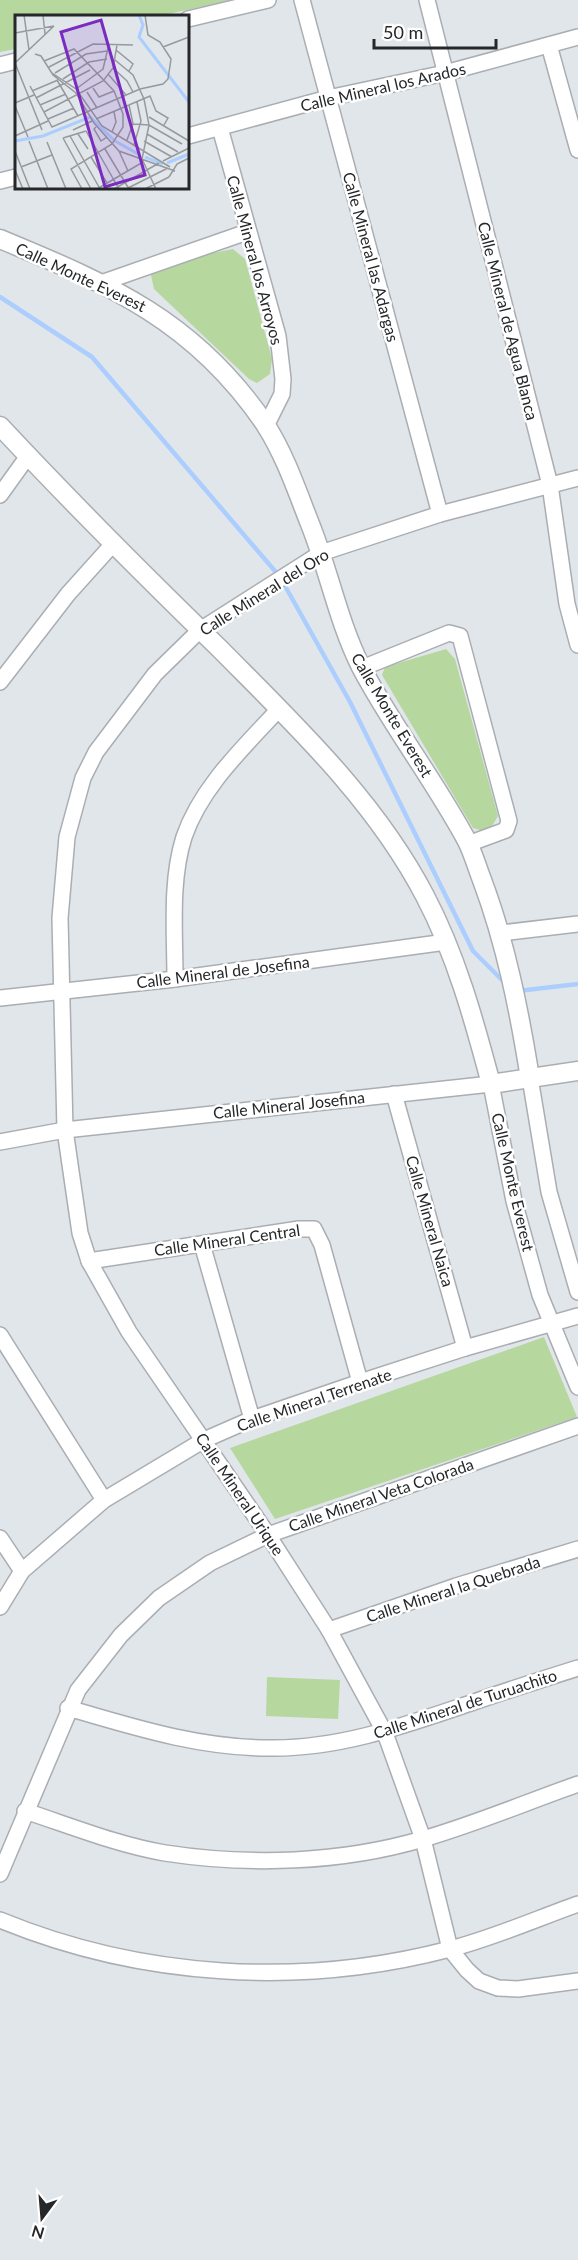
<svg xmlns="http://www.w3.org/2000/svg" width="578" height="2260" viewBox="0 0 578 2260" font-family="Lato,sans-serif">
  <rect width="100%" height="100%" fill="#e1e6eb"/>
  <g fill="#b6d79e">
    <polygon points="0,0 232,0 159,16 16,16 16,49 0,52"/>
    <polygon points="233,249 245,259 272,359 270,374 257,383 249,379 154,289 151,275 164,263"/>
    <polygon points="446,649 455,659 498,816 492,826 483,831 473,828 382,675 385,667"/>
    <polygon points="544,1337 577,1417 275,1519 230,1448"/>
    <polygon points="267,1677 340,1680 338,1719 266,1716"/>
  </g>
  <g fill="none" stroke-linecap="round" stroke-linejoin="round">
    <g stroke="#accefe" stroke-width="4.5">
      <polyline points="0,297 92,357 280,577 350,702 473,951 507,985"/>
      <polyline points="518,991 578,984"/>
    </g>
    <g stroke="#aaaeb3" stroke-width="18">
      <g id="minor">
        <polyline points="302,0 440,514"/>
        <polyline points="427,0 550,485 567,604 578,645"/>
        <polyline points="188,19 268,0"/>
        <polyline points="549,45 578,150"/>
        <polyline points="0,65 16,61"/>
        <polyline points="220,128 278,336 283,379 282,394 266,426"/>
        <polyline points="188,136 328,98 445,73 578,37"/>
        <polyline points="0,181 16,177"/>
        <polyline points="101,283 247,232"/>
        <polyline points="578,478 440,514 321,553 200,630 155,674 96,752 83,778 67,837 60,918 65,1130 80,1233 89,1261 129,1332 268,1535 329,1630 385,1733 423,1839 450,1949 467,1970 479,1981 498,1988 518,1989 578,1981"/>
        <polyline points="0,495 28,456"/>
        <polyline points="362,668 449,633 460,636 509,821 506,830 468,844"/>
        <polyline points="0,682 68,594 112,545"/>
        <polyline points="501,933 578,924"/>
        <path d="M175,979C175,933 170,881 184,837C201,787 244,747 279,709"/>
        <polyline points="0,998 175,979 446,942"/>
        <polyline points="530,1078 549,1192 578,1292"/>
        <polyline points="394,1094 465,1348"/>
        <polyline points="0,1142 65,1130 491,1084 514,1201 540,1295 578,1387"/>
        <polyline points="202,1244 252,1419"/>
        <polyline points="89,1261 299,1229 314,1229 322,1245 360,1382"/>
        <polyline points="0,1335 104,1500"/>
        <polyline points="0,1538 22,1571"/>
        <polyline points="0,1607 22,1571 104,1500 204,1440 252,1419 360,1382 465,1348 578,1316"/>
        <polyline points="329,1630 456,1586 578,1549"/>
        <path d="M68,1708C136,1728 203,1749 274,1748C344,1748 408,1724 474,1702C508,1690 543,1679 578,1668"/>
        <path d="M25,1811C71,1826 118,1845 165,1853C250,1866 341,1863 423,1839C475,1824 527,1802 578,1784"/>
        <polyline points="0,1874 78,1690 121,1635 159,1598 210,1563 268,1535 578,1426"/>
        <path d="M0,1920C141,1978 301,1988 450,1949C493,1938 536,1919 578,1904"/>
      </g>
    </g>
    <g stroke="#aaaeb3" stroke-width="21">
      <g id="tertiary">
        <path d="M0,239C111,285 195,321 265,424C285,455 297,491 310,524C329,571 338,621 361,667C392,726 435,781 467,841C473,853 477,867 482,880C506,944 519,1010 530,1078"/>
        <path d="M0,426C71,502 145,576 220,649C295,725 375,800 425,896C456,955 474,1020 491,1084L578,1071"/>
      </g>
    </g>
    <use href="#minor" stroke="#fff" stroke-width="15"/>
    <use href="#tertiary" stroke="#fff" stroke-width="18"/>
  </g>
  <g text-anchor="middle" stroke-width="5" stroke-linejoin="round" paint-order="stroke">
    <g font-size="16" fill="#252729" stroke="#fff">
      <text transform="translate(383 87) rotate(-13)" y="6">Calle Mineral los Arados</text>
      <text transform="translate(371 257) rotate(75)" y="6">Calle Mineral las Adargas</text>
      <text transform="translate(255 260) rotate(75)" y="6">Calle Mineral los Arroyos</text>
      <text transform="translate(81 277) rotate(25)" y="6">Calle Monte Everest</text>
      <text transform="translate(508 321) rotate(76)" y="6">Calle Mineral de Agua Blanca</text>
      <text transform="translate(264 592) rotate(-32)" y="6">Calle Mineral del Oro</text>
      <text transform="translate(392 715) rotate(59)" y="6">Calle Monte Everest</text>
      <text transform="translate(223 972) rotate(-7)" y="6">Calle Mineral de Josefina</text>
      <text transform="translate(289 1105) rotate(-6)" y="6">Calle Mineral Josefina</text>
      <text transform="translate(513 1182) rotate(77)" y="6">Calle Monte Everest</text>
      <text transform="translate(430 1221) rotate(74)" y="6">Calle Mineral Naica</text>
      <text transform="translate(227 1240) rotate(-8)" y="6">Calle Mineral Central</text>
      <text transform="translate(314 1400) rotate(-19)" y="6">Calle Mineral Terrenate</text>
      <text transform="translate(240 1494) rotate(56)" y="6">Calle Mineral Urique</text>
      <text transform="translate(381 1495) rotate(-19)" y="6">Calle Mineral Veta Colorada</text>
      <text transform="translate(453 1589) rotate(-18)" y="6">Calle Mineral la Quebrada</text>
      <text transform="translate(465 1704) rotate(-18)" y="6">Calle Mineral de Turuachito</text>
    </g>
  </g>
  <g transform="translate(15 15)">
    <rect width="174" height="174" fill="#e1e6eb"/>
    <path fill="none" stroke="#accefe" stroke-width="3" d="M124,0L128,10L124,22L174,87M0,126L28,121L75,102L100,126L125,140M130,142L148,149M152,148L174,139"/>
    <path fill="none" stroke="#969a9d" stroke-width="1.5" d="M9,0L14,35M28,0L30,19M0,18L39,11M148,32L174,22M101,35L118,49L114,56M20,39L26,41L38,60L61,78L79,108L104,136L160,156M100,45L118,60L129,84L134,110L127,144L141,174M29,46L59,34L99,76L108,99V112L97,129L56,154L67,174M34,52L78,29L118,30M98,53L112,66L118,77M37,58L61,74L87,111L155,152M40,58L71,39L92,36M93,59L111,80M48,64L74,47L92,44M42,65L63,101M15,71L37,112L125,74L148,69L153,64L156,44L145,27L133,20L130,0M78,73L84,82L99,76M61,74L88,54L94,29M17,76L43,65M72,77L82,93M21,83L75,55M0,88L19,80M25,90L51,79M0,91L13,122M29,97L88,66L98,53L102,30M134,102L174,126M33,104L59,93M81,104L135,81L141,96L153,103L149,110M118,109L134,110L167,129M81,112L79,114L86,126L92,122M27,115L0,48L39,11M58,115L77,106M71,116L104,174M97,117L101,107L99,97M63,119L73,134M132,119L163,137M0,121L33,106M55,121L84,172M48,123L76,174M48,123L71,116M112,125L118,109L114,90M14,126L33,174M129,126L157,142M32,127L51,174M119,130L126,106L122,87M90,134L114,174M0,136L15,174M104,136L113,156M76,142L92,168M148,146L174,133M6,152L37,140M0,155L8,174M154,162L162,149L174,143M113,173L153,153M82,174L128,147M99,174L144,148M130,174L154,162"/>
    <path fill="#7b2cbf" fill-opacity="0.15" stroke="#7b2cbf" stroke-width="3" d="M86,5L130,160L90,172L46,17Z"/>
    <rect width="174" height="174" fill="none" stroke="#252729" stroke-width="3"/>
  </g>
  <g transform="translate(42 2218) rotate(196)" stroke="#ffffff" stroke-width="4.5" paint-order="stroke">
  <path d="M0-4.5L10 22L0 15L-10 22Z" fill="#252729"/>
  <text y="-9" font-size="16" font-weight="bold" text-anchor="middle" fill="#252729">N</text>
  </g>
  <path d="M374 39v9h122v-9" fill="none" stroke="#252729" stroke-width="3"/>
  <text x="383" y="39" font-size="18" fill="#252729" stroke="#ffffff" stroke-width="4.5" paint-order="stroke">50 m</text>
</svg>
